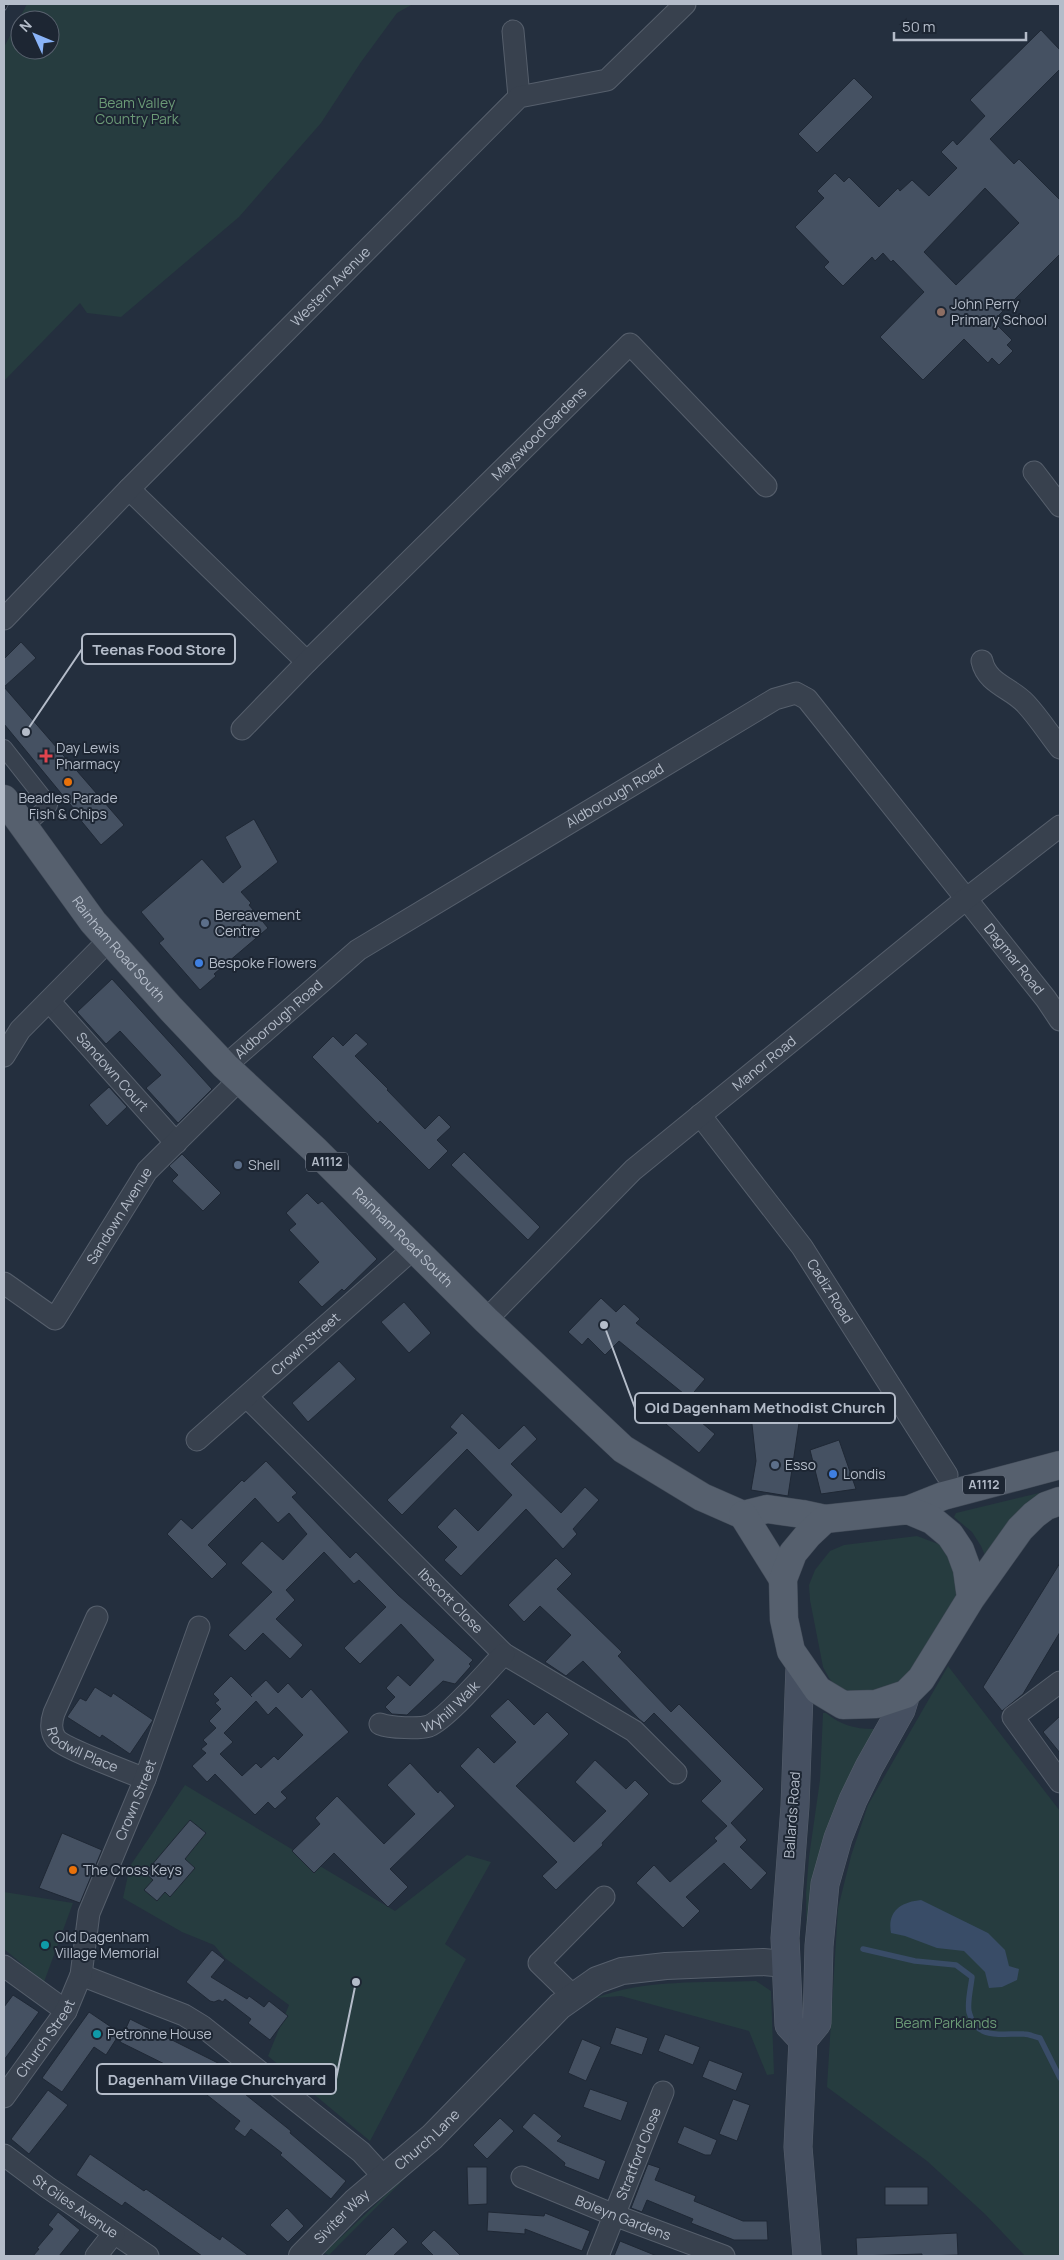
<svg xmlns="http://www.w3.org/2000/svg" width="1064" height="2260" viewBox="0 0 1064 2260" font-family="Manrope,sans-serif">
  <rect width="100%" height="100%" fill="#242f3e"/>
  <g fill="#263c3f" fill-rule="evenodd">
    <path d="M27,4H413L397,13L361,62L321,123L239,217L121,317L87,313L80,303L4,381V47ZM20,20H50V50H20Z"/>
    <polygon points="1060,1488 989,1565 981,1546 972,1532 954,1517 956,1513"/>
    <polygon points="917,1536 941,1545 963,1581 915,1681 878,1701 839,1690 829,1678 823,1667 810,1600 809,1585 815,1570 830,1551 844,1545"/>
    <polygon points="948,1666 1060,1811 1060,2256 1025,2256 985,2214 927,2161 827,2087 838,1908 851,1856 868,1805"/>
    <path d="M823,1713H826C844,1728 865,1731 888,1728L807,1955L806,1893L809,1857L820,1780Z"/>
    <polygon points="185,1785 395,1911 467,1855 491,1862 445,1944 466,1959 370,2141 268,2056 289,2005 225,1958 214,1945 182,1932 123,1898 130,1866"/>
    <polygon points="4,1892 73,1903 44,1982 4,1949"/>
    <path d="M756,1981L771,1991L774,2074L767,2075L749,2031L621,1996L595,1998C645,1979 703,1983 756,1981Z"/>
    <polygon points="423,2160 329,2255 324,2253"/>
  </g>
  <path fill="#394c67" d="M921,1900L988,1933L1005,1950L1009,1966L1019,1969L1017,1980L1002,1987L989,1988L985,1972L964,1951L937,1948L905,1936L891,1933C887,1911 901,1902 921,1900Z"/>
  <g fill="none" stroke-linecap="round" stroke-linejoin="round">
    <path stroke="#394c67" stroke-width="5.5" d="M863,1949L915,1961L956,1965L972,1977C971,1987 967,2002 969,2012C976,2041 1003,2033 1024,2034C1029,2034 1035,2037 1040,2038L1060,2078"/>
  </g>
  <g fill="#455162" stroke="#1f2835" fill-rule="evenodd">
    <path d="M1041,30L1060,50V69L990,139L1014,164L1019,159L1060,200V254L993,321L1012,340L1007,345L1013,351L999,365L992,358L988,363L964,339L923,380L880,337L924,292L893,260L891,262L883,253L875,261L872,257L843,286L824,267L829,262L795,227L824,198L817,191L835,173L844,182L849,177L879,207L898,188L900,191L912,180L929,196L957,168L941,152L953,140L957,145L985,116L970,100ZM985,188L1019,223L956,285L924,252Z"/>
    <polygon points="854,78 873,97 817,153 798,134"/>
    <polygon points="21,642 36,658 4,687 124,825 101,845 78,817 79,815 4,724 4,659"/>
    <polygon points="254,819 278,862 241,892 251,903 249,905 268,928 214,974 216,976 200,990 159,943 164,939 141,912 202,859 223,883 241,867 225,837"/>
    <polygon points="112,979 212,1089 178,1123 146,1088 161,1075 120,1031 106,1044 77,1012"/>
    <polygon points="356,1033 368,1044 355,1056 388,1089 387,1090 425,1129 439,1115 451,1127 437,1140 448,1151 429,1170 380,1121 378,1124 312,1057 333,1036 343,1046"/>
    <polygon points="109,1087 127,1107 107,1126 89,1105"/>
    <polygon points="464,1152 540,1227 528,1240 451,1165"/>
    <polygon points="182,1154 221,1193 203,1211 172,1181 178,1175 169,1166"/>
    <polygon points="307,1193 318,1204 322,1201 377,1259 344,1291 342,1289 322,1307 298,1282 319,1262 289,1230 296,1224 286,1213"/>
    <polygon points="601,1298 616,1312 624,1304 640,1319 636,1323 705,1379 689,1398 619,1341 605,1355 588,1338 582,1345 568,1332"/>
    <polygon points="404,1302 431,1333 409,1353 381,1322"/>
    <polygon points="339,1361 356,1379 308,1422 292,1403"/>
    <polygon points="674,1399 715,1434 699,1453 658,1417"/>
    <polygon points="797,1401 799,1423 788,1496 751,1490 756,1461 750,1406"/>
    <polygon points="462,1413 499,1449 524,1425 537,1439 511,1464 561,1513 585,1487 599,1500 573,1529 577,1534 563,1549 526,1509 461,1576 444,1560 457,1547 437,1527 455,1508 478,1531 512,1495 467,1449 402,1515 387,1500 457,1433 450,1427"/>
    <polygon points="839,1440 856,1489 821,1494 810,1450"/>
    <polygon points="266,1461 297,1493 292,1497 350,1558 356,1552 398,1595 473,1660 469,1664 471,1666 455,1684 443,1681 407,1715 392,1714 385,1707 395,1697 386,1688 398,1675 410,1686 434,1660 401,1624 360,1664 344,1648 386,1607 359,1580 354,1584 324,1552 286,1590 295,1600 276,1619 303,1645 290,1659 263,1633 245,1651 228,1635 272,1592 241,1563 262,1541 283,1560 307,1534 289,1513 278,1523 255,1498 208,1545 227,1564 212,1579 167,1534 181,1519 192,1529 242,1480 244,1482"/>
    <polygon points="556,1558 572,1574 557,1589 622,1652 618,1656 671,1712 679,1704 764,1789 731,1823 747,1840 740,1847 767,1873 751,1890 724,1863 686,1897 700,1911 683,1928 636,1883 654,1865 670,1882 717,1841 714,1838 727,1826 701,1801 721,1781 654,1713 644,1723 639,1719 583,1661 566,1676 545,1662 571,1635 540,1606 524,1622 508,1605"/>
    <polygon points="1060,1563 1060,1632 1023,1694 1002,1711 983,1687"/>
    <path d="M231,1676L252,1697L250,1695L266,1680L278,1693L288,1683L302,1698L311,1689L349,1732L281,1792L287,1798L275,1809L268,1802L255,1815L215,1774L207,1782L192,1766L206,1753L201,1749L207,1744L203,1740L216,1728L209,1721L221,1709L215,1703L219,1700L213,1694ZM256,1701L268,1715L276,1707L303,1735L278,1760L274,1756L261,1768L256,1763L242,1776L220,1754L233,1742L224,1733Z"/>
    <polygon points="95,1687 111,1697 113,1693 153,1720 130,1754 102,1735 100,1738 67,1717 80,1698 86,1701"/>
    <polygon points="508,1699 534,1725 547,1712 569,1734 516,1786 574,1842 606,1811 575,1782 595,1760 626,1789 635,1780 649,1794 602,1843 603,1845 556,1890 542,1876 557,1862 460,1766 478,1747 494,1763 516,1742 490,1716"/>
    <polygon points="1060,1716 1060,1753 1043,1732"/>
    <polygon points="410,1763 438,1793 440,1790 455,1806 390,1869 408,1887 388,1907 334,1853 314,1873 292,1851 320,1824 315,1818 337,1796 384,1844 415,1814 387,1785"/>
    <polygon points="190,1820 206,1833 185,1859 195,1868 170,1897 165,1892 157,1901 144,1890 153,1880 145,1873"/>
    <polygon points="62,1833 102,1850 80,1903 39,1888"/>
    <polygon points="212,1950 225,1960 211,1977 247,1999 249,1996 264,2007 269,2001 288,2016 270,2040 248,2023 251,2019 225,1999 223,2002 219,2000 214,2002 210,2001 186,1982"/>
    <polygon points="13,1995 39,2012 4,2060 4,2007"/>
    <polygon points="89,2012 120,2033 106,2055 94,2047 62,2092 42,2078"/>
    <polygon points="130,2019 218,2063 215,2070 291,2131 290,2133 346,2181 331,2199 280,2155 282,2153 251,2129 245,2137 234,2129 240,2121 207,2095 213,2088 120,2042"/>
    <polygon points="616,2027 648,2038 642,2055 610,2044"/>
    <polygon points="665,2034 700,2047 693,2065 658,2051"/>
    <polygon points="582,2039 601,2047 586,2081 568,2073"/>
    <polygon points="709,2060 743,2073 736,2091 702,2077"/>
    <polygon points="590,2089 628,2102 621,2121 583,2107"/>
    <polygon points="48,2090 68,2105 29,2154 11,2139"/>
    <polygon points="733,2099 750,2105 737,2141 719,2134"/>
    <polygon points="534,2113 562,2136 557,2141 606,2161 599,2180 564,2166 565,2163 522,2127"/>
    <polygon points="500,2118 514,2131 487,2159 473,2145"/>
    <polygon points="684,2126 717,2140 711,2155 705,2155 677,2143"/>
    <polygon points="90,2154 144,2191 146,2189 220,2240 222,2236 249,2256 202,2256 125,2202 122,2206 76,2175"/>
    <polygon points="648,2164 660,2168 655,2180 696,2196 694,2201 743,2221 767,2221 768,2240 734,2240 691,2223 693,2219 647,2200 642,2212 631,2208"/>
    <polygon points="467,2167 487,2167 487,2204 468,2205"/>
    <rect x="885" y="2187" width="43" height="18"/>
    <polygon points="287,2208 304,2226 288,2242 270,2225"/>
    <polygon points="58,2212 80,2230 59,2256 33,2256 39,2249 37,2248 53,2229 48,2225"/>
    <polygon points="488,2212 544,2216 545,2213 590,2231 582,2251 525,2229 525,2234 487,2231"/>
    <polygon points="393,2227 408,2242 393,2256 364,2256"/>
    <polygon points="434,2230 446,2241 461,2256 434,2256 421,2243"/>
    <polygon points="957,2233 958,2255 922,2256 922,2254 857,2256 856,2238"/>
    <polygon points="620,2241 657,2256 614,2256"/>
  </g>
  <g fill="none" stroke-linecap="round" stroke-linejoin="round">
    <g stroke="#565f6c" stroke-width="18">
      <polyline id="pedestrian" points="4,748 49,805 24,827"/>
    </g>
    <g stroke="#565f6c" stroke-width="23">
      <g id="minor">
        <polyline points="513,31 519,97"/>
        <polyline points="1034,472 1060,506"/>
        <polyline points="129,489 307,662"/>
        <path id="s1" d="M4,619L129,489L519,97L607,80L685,4"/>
        <path d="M982,661C987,684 1012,688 1026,704C1039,718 1049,734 1060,748"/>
        <path id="s2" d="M242,729L307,662L630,344L766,486"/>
        <path id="s3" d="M49,1001L176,1143"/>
        <polyline points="4,1056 20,1030 109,940"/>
        <path id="s4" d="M225,1066L358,950L775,699L796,693L807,699L1046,999L1060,1020"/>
        <path id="s5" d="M700,1115L802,1247L947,1475"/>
        <path id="s6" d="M4,1283L55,1319L147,1171L240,1079"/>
        <path id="s7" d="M486,1320L633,1170L966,899L1060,826"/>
        <path id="s8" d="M247,1397L504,1654L634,1731L676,1773"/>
        <path id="s9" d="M197,1440L414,1248"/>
        <path id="s10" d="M97,1617L54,1713C51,1722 50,1731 56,1739C65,1749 129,1772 145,1779"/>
        <polyline points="1060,1682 1013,1717 1060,1782"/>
        <path id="s11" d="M380,1724C390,1728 420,1729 429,1726C448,1718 488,1670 504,1654"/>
        <polyline points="4,1966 66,2011"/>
        <polyline points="81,1975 184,2015 202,2026 361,2152 383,2176"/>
        <polyline points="573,1996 539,1963 604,1897"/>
        <path id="s12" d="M4,2097L66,2011L81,1975L89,1913L145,1779L199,1627"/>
        <path id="s13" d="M4,2155L47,2187L148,2256"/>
        <path id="s14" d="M522,2177L614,2215L724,2256"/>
        <polyline points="96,2256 114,2233"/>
        <path id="s15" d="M598,2256L663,2092"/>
      </g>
    </g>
    <g stroke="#565f6c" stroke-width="28">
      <g id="tertiary">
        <path id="s16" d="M302,2256L355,2202L432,2137L560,2006L597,1980L622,1971L666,1966L763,1962L786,1964"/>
      </g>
    </g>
    <g stroke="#565f6c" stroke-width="29">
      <g id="secondary">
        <polyline points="800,1666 795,1806 785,1938 789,2025 803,2040"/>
        <polyline points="807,2256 798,2147 803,2040 817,2023 819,1946 825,1884 838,1838 853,1800 869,1767 901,1710 906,1694"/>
      </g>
    </g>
    <g stroke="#414a57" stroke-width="29">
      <g id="primary">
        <path id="s17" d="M4,799L93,922L171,1009L225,1066L314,1149L486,1320L623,1449L702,1497L743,1515L767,1509L802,1514L825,1519"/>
        <polyline points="908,1510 943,1496 1060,1465"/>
        <polyline points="743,1515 783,1579"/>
        <polyline points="971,1598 967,1569 960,1550 950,1535 932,1520 908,1510 825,1519 808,1535 793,1553 783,1579 784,1619 791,1651 818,1690 843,1705 876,1704 906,1694 921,1679 971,1598 1020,1529 1034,1515 1046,1506 1060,1501"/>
      </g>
    </g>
    <use href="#pedestrian" stroke="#38414e" stroke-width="16"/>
    <use href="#minor" stroke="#38414e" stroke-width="21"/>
    <use href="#tertiary" stroke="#38414e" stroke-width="26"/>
    <use href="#secondary" stroke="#465061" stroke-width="28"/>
    <use href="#primary" stroke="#56606e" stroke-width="28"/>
    <g stroke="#5a6575" stroke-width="5.5">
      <polyline id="rail" points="4,8 6,4"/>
    </g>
    <use href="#rail" stroke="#1d2633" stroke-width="4" stroke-dasharray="11" stroke-linecap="butt"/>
  </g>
  <circle fill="#8d6e63" stroke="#1d2633" stroke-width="2" cx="941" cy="312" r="5"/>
  <path fill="#e0444e" stroke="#1d2633" stroke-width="2" d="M43.5 748.5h5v5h5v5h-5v5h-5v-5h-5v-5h5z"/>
  <g fill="#e8710a" stroke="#1d2633" stroke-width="2">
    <circle cx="68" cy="782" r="5"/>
    <circle cx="73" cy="1870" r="5"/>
  </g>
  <g fill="#5c6f8a" stroke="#1d2633" stroke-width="2">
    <circle cx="205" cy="923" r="5"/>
    <circle cx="238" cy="1165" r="5"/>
    <circle cx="775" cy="1465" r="5"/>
  </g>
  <g fill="#3f7fe0" stroke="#1d2633" stroke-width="2">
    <circle cx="199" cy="963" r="5"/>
    <circle cx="833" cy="1474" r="5"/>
  </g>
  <g fill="#0f9aa8" stroke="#1d2633" stroke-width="2">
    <circle cx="45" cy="1945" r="5"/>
    <circle cx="97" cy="2034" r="5"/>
  </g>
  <g text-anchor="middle" stroke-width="4" stroke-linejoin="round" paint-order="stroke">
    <g fill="#1d2633" stroke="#878f9c" stroke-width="1">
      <rect x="306" y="1152.5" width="42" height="19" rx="4"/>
      <rect x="963" y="1475.5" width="42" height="19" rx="4"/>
    </g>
    <g font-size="12" font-weight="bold" fill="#b4bcc9">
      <text x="327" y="1166">A1112</text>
      <text x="984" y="1489">A1112</text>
    </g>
    <g font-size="14" fill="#6b9a76" stroke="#1d2633">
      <text x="137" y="108">Beam Valley<tspan x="137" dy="16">Country Park</tspan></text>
      <text x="946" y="2028">Beam Parklands</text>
    </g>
    <g font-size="14" fill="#b4bcc9" stroke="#1d2633">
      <text dy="5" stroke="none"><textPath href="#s1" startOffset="466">Western Avenue</textPath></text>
      <text dy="5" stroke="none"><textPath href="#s2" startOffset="419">Mayswood Gardens</textPath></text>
      <text dy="5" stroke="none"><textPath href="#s4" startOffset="476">Aldborough Road</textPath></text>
      <text dy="5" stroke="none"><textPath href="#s17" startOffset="189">Rainham Road South</textPath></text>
      <text dy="5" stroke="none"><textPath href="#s4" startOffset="1030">Dagmar Road</textPath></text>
      <text dy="5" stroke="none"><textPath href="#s4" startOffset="71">Aldborough Road</textPath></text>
      <text dy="5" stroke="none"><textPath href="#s7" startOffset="379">Manor Road</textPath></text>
      <text dy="5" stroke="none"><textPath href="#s3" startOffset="95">Sandown Court</textPath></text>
      <text dy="5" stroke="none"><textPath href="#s6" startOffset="184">Sandown Avenue</textPath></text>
      <text dy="5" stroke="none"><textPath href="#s17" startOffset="594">Rainham Road South</textPath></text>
      <text dy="5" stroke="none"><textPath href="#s5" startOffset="219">Cadiz Road</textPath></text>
      <text dy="5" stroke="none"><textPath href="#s9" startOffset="145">Crown Street</textPath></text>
      <text dy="5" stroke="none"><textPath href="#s8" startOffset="288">Ibscott Close</textPath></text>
      <text dy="5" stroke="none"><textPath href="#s11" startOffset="78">Wyhill Walk</textPath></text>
      <text dy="5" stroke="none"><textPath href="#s10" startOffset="160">Rodwll Place</textPath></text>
      <text dy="5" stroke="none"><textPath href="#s12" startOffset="330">Crown Street</textPath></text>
      <text transform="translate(792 1815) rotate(-86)" y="5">Ballards Road</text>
      <text dy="5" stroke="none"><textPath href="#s12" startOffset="72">Church Street</textPath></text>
      <text dy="5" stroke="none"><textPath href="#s16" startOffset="171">Church Lane</textPath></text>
      <text dy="5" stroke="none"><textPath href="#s15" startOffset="110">Stratford Close</textPath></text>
      <text dy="5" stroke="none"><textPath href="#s13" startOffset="88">St Giles Avenue</textPath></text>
      <text dy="5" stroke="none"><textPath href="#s16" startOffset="56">Siviter Way</textPath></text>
      <text dy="5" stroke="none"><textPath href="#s14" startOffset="109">Boleyn Gardens</textPath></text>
    </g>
    <g font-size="14" fill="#b4bcc9" stroke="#1d2633" text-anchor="start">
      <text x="951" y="309">John Perry<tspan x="951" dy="16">Primary School</tspan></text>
      <text x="56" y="753">Day Lewis<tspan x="56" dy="16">Pharmacy</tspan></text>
      <text x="68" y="803" text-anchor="middle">Beadles Parade<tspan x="68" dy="16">Fish &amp; Chips</tspan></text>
      <text x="215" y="920">Bereavement<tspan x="215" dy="16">Centre</tspan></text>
      <text x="209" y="968">Bespoke Flowers</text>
      <text x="248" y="1170">Shell</text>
      <text x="785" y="1470">Esso</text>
      <text x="843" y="1479">Londis</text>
      <text x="83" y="1875">The Cross Keys</text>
      <text x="55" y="1942">Old Dagenham<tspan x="55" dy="16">Village Memorial</tspan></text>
      <text x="107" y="2039">Petronne House</text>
    </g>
  </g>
  <path fill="none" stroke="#b4bcc9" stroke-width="2" d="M26 732L82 649M604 1325L635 1408M356 1982L336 2079"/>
  <g fill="#b4bcc9" stroke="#1d2633" stroke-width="2">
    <circle cx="26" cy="732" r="5"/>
    <circle cx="604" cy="1325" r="5"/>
    <circle cx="356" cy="1982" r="5"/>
  </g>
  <g fill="#1d2633" stroke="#b4bcc9" stroke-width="2">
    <rect x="82" y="634" width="153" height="30" rx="5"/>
    <rect x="635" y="1393" width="260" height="30" rx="5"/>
    <rect x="97" y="2064" width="239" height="30" rx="5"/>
  </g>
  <g font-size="15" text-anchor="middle" font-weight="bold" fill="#b4bcc9">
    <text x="159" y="655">Teenas Food Store</text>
    <text x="765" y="1413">Old Dagenham Methodist Church</text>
    <text x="217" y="2085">Dagenham Village Churchyard</text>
  </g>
  <rect width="1064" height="2260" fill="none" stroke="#b4bcc9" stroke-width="10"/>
  <g transform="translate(35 35) rotate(314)"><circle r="24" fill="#1d2633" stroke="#59626f"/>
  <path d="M0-4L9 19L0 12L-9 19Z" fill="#8ab4f8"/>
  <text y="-8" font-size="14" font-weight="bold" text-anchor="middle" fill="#b4bcc9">N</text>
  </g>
  <path d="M894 32v8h132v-8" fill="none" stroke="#b4bcc9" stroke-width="2.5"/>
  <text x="902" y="32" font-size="15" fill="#b4bcc9" stroke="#1d2633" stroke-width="4" paint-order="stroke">50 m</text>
</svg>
